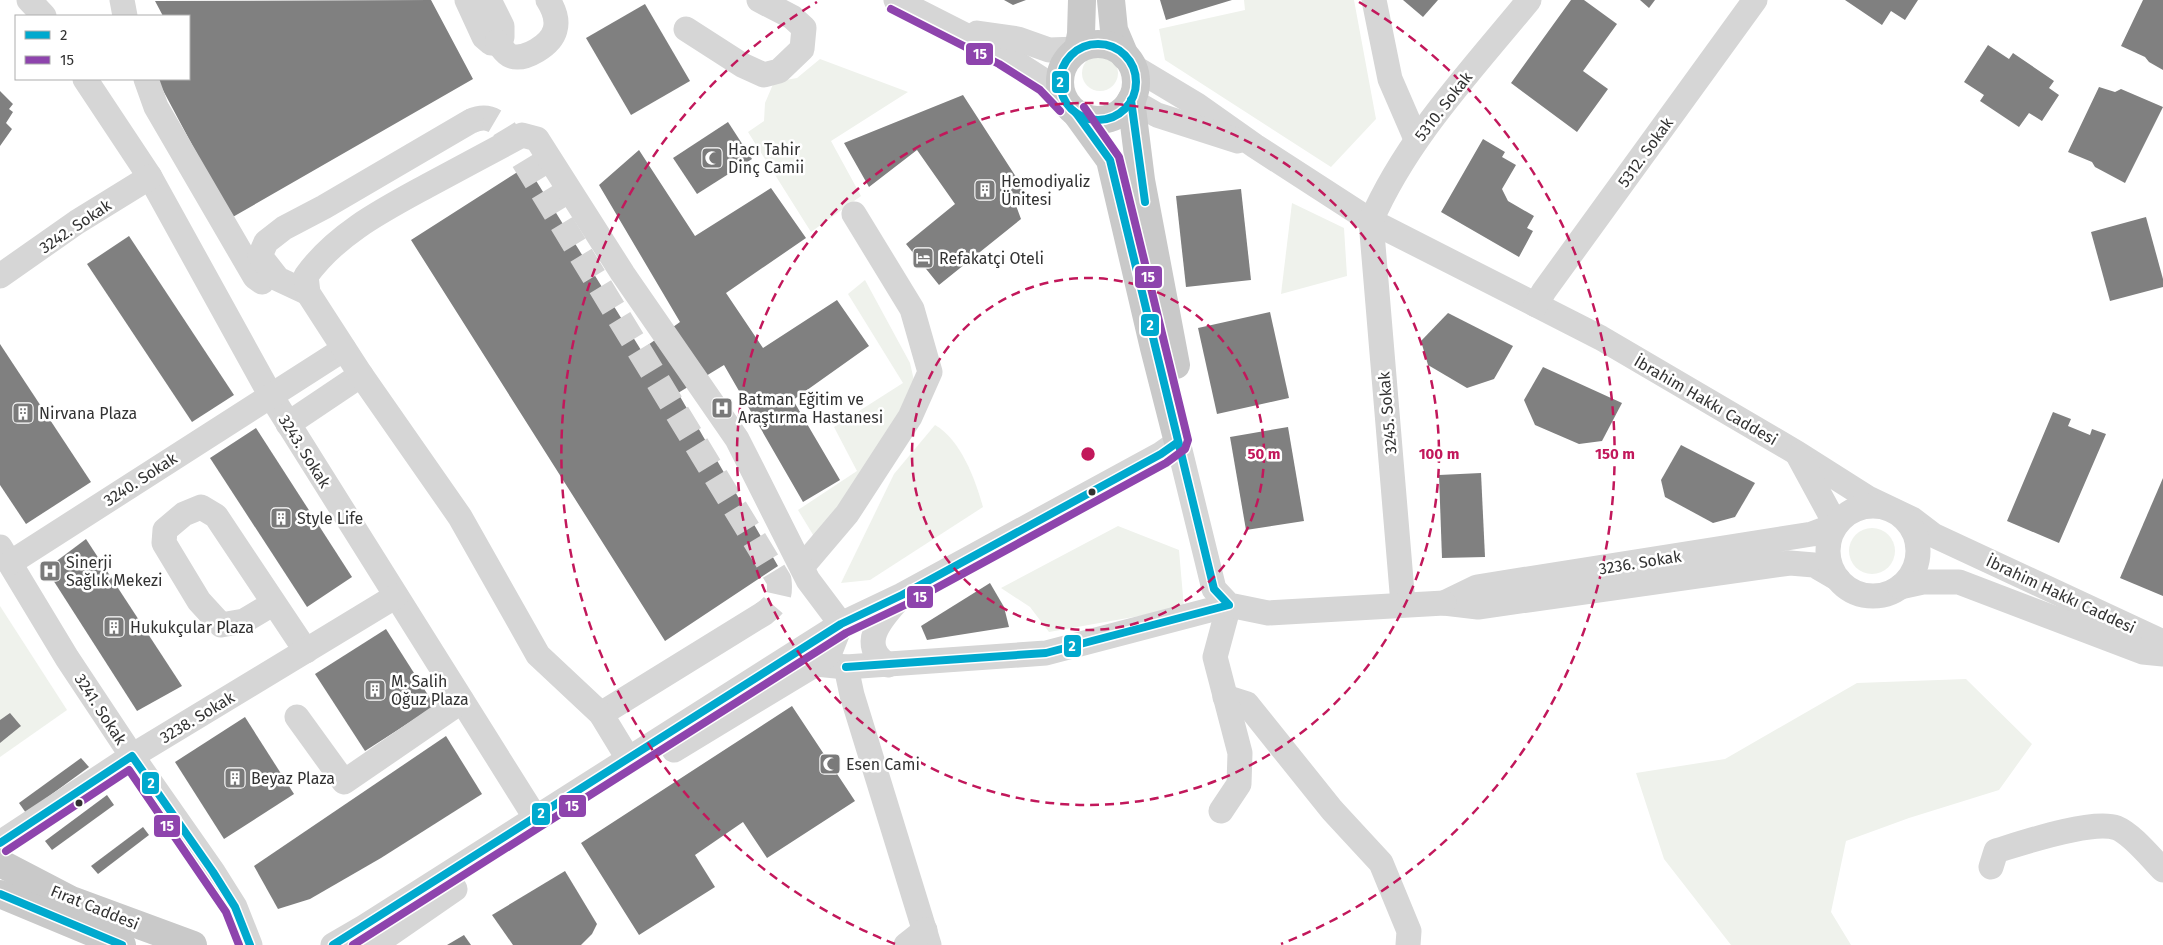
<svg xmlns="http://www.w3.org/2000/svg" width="2163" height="945" viewBox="0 0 2163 945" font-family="'Fira Sans',sans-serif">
  <rect width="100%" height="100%" fill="#fff"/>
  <g fill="#eff2ec">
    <polygon points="1244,0 1354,0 1376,119 1331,167 1165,60 1159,29 1245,10"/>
    <circle cx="1100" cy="73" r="18"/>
    <polygon points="820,59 908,92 831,141 861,196 811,232 748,132 764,121 765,103 774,82 797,78"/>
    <polygon points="1292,203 1344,228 1347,276 1281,294"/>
    <polygon points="865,280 910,363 915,385 879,451 815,538 798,510 857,471 834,427 903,383 848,294"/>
    <path d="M935,425C961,440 975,479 983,507L870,580L841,583L894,474Z"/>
    <polygon points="1118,526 1179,550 1184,608 1049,632 1030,607 1001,588"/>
    <circle cx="1872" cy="551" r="23"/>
    <polygon points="0,606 67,710 0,757"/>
    <polygon points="1966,679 2032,744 1999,790 1909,818 1846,841 1831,912 1851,945 1731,945 1664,859 1636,773 1725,759 1857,683"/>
  </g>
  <g fill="#808080">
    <polygon points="431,0 473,79 231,218 157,79 189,79 189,16 163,16 155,1"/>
    <polygon points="1004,0 1026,0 1013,5"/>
    <polygon points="1160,0 1232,0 1166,20"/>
    <polygon points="1403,0 1438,0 1423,17"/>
    <polygon points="1571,0 1584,0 1617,24 1583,71 1608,89 1577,132 1511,83"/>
    <polygon points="1640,0 1655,0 1649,8"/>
    <polygon points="1845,0 1918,0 1905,20 1891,11 1882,25"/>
    <polygon points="2143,0 2163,0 2163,70 2149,62 2145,57 2121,46"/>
    <polygon points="645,4 690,81 631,115 586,38"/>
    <polygon points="1988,45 2009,59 2013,53 2054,81 2049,88 2059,95 2042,121 2029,113 2019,127 1980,101 1984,95 1964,82"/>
    <polygon points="2099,87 2115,92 2121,89 2163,107 2125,183 2095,167 2092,162 2068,152"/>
    <polygon points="0,91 13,104 9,109 13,112 6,123 12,129 0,146"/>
    <polygon points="963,95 1027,194 1014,200 1021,219 939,285 906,244 955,204 917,150 869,187 844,143"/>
    <polygon points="728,122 752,159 697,194 673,158"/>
    <polygon points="1483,139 1505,152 1502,157 1516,165 1502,189 1508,201 1534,216 1527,228 1533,231 1519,257 1441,212"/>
    <polygon points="639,150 695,236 771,188 806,238 726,293 763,348 837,300 869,346 793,400 840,480 803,502 724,365 678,393 778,566 665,641 411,240 527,166 641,350 680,322 599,185"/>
    <polygon points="1241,189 1251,280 1186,287 1176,196"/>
    <polygon points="2146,217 2163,279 2163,287 2110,301 2091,232"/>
    <polygon points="129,236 234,395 192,422 87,264"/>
    <polygon points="1270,312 1289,398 1217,414 1198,328"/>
    <polygon points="1448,313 1513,346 1494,379 1467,388 1428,365 1421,341"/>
    <polygon points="0,344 91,482 26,524 0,485"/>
    <polygon points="1543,367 1622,403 1602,441 1579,444 1535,425 1524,400"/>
    <polygon points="2053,412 2071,419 2068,426 2090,435 2092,429 2106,434 2059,543 2007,521"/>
    <polygon points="1288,427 1304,521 1246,530 1230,437"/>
    <polygon points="256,428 352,577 307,607 210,458"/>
    <polygon points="1681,445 1755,483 1735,517 1713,523 1665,497 1661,480"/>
    <polygon points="1481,473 1485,557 1442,558 1439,475"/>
    <polygon points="2163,478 2163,596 2120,578"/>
    <polygon points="86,539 182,686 137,711 46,569"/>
    <polygon points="990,583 1004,607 1009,627 927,640 921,626"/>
    <polygon points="386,629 435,706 365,751 315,674"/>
    <polygon points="792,706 855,801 767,858 743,822 695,855 715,887 639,935 581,843"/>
    <polygon points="10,713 21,726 0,743 0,720"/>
    <polygon points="245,717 294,794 224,839 175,762"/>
    <polygon points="446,736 482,794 381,858 310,899 278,909 254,866"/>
    <polygon points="81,758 89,767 26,813 19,803"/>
    <polygon points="107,795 114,805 52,850 45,841"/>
    <polygon points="143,827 149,835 98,874 91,866"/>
    <polygon points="565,871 597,924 592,934 581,945 513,945 492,915"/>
    <polygon points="464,935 471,945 447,945"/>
  </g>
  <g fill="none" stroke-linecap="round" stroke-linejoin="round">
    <path stroke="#d6d6d6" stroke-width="25" stroke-dasharray="25 12" stroke-linecap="butt" d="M471,121C485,115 492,118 503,127L779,580C781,597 777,604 763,614"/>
    <g stroke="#d6d6d6" stroke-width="25">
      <polyline points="29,0 44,16"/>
      <polyline points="122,0 125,16"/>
      <polyline points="467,0 484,37 491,43 497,42 502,37 502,26 489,0"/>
      <polyline points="896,0 1004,55 1046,82 1067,104"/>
      <polyline points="1374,0 1390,79 1416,139"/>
      <polyline points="686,29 742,65 764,75 779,71 802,49 804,28 792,17 759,0"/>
      <polyline points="977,33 1018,39 1049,50 1078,49"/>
      <path d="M497,42C501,46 505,54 511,56C525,61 551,45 555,30C558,20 553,8 548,0"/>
      <polyline points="1132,66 1197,105 1255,146 1371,221 1601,338 1797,453 1868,498 1912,519 1933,535 2163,642"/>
      <polyline points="85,79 150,177 271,396 535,817"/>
      <polyline points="146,79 156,107 255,277 262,282"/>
      <polyline points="1131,100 1157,115 1238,141"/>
      <polyline points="0,276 77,222 150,177"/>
      <polyline points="308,293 278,279 260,256 266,242 284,228 324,207 471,121"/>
      <polyline points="1536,305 1544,291 1755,0"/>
      <polyline points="288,424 361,375"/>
      <polyline points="1798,455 1836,525 1812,534 1477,587 1444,603 1478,607 1790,563 1814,565 1838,579"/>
      <circle cx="1873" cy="551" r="45"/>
      <polyline points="0,547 67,658 132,756 213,872 235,907 250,945"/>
      <polyline points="10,563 344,349"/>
      <polyline points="802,567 847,514 910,417 930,372 912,309 854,214"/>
      <polyline points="1900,587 1923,582 1959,582 2143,652 2163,654"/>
      <polyline points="274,603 244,621 221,625 199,601 164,543 165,530 184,514 201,507 216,516 306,651"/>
      <path d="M1403,604L1371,221C1407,138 1472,70 1529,0"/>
      <polyline points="816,664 846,667 1046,653 1229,605"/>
      <path d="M888,665C857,645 881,619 899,599"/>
      <polyline points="846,667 852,695 929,945"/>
      <polyline points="1225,697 1247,704 1332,810 1381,863 1409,931 1408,945"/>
      <polyline points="601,714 763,614"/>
      <polyline points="297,717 344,782 462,701"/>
      <polyline points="674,750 816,664 830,652 841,624"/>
      <path d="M629,760L601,714L538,655L460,517L361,375L308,293L306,276C336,234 383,210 427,186C459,169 490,152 522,135L537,139L623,274L737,439L808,580L841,624"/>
      <polyline points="1221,811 1239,784 1240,753 1215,657 1229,605"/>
      <polyline points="0,843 132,756 396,596"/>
      <path d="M1991,867L1996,851C2022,843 2092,819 2117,828C2132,834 2152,859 2163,870"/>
      <polyline points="333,945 364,927 841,624 902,595 1161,454 1178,442 1214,589 1229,605 1268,613 1444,603"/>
      <polyline points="374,945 455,889"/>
      <polyline points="906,945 925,930"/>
    </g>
    <g stroke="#c9c9c9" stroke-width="28">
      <polyline points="1111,0 1114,30 1125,56"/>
      <circle cx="1098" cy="82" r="38"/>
      <polyline points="1078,49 1081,34 1082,0"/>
      <polyline points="1131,100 1141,180 1176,365"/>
      <polyline points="1076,113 1110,160 1154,348 1178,442"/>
      <polyline points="0,863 71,900 193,945"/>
      <polyline points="0,894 122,945"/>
    </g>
    <g stroke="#fff" stroke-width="11">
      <g id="bus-1">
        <circle cx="1098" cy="82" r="38"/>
        <polyline points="1131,100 1145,202"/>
        <polyline points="846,667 1046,653 1229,605 1214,589 1110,160 1076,113"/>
        <polyline points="0,843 132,756 213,872 235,907 250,945"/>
        <polyline points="0,894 122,945"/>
        <polyline points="333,945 841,624 902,595 1161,454 1178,442"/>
      </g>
    </g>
    <g stroke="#fff" stroke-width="11">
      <g id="bus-2">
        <polyline points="891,9 999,64 1040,90 1060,111"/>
        <polyline points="6,851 129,770 226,912 239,945"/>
        <polyline points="353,945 846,633 907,604 1166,463 1185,449 1188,440 1119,157 1084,107"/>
      </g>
    </g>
    <use href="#bus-1" stroke="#00a9ce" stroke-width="8"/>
    <use href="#bus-2" stroke="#8e44ad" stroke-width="8"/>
  </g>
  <g fill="none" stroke="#c2185b" stroke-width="2.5" stroke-dasharray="9 6">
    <circle cx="1088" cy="454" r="176"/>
    <circle cx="1088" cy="454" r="351"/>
    <path d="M895 944A527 527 0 0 1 817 2M1359 2A527 527 0 0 1 1281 944"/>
  </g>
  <defs>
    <g id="mosque-square" transform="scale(1.125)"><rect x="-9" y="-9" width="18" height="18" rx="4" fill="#7a7a7a" stroke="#fff"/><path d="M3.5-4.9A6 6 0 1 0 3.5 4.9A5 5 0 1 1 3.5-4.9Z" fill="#fff"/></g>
    <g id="building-square" transform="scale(1.125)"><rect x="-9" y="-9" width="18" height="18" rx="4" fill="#7a7a7a" stroke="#fff"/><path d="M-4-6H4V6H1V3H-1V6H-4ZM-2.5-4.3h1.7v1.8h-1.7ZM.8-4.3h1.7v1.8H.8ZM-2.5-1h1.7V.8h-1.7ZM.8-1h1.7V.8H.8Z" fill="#fff"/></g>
    <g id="hotel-square" transform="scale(1.125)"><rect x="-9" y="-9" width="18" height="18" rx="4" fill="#7a7a7a" stroke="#fff"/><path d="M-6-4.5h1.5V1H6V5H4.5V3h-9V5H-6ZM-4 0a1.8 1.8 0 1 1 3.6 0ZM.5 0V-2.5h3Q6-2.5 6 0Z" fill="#fff"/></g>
    <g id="hospital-square" transform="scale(1.125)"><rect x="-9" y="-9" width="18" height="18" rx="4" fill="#7a7a7a" stroke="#fff"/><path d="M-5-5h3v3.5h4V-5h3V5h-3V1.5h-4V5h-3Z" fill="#fff"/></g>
  </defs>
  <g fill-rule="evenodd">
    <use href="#mosque-square" x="712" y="158"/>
    <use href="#building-square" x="985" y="190"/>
    <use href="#hotel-square" x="923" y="258"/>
    <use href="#hospital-square" x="722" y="408"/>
    <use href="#building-square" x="23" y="413"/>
    <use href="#building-square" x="281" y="518"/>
    <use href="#hospital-square" x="50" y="571"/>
    <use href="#building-square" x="114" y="627"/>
    <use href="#building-square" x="375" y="690"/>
    <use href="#mosque-square" x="830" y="764"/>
    <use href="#building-square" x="235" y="778"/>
  </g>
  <g fill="#323232" stroke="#fff" stroke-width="2">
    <circle cx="1092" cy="492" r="4.5"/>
    <circle cx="79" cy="803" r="4.5"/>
  </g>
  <g text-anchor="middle" stroke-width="5" stroke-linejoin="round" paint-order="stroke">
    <g font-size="16" fill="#323232" stroke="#fff">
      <text transform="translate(1443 106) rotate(-52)" y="6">5310. Sokak</text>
      <text transform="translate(1645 152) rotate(-54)" y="6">5312. Sokak</text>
      <text transform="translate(75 226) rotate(-34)" y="6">3242. Sokak</text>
      <text transform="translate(1706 400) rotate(30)" y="6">İbrahim Hakkı Caddesi</text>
      <text transform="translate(1387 413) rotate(-95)" y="6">3245. Sokak</text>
      <text transform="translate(305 451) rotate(58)" y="6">3243. Sokak</text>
      <text transform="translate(140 479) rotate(-33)" y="6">3240. Sokak</text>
      <text transform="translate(1640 562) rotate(-9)" y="6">3236. Sokak</text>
      <text transform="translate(2061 594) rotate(25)" y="6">İbrahim Hakkı Caddesi</text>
      <text transform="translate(101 709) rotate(57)" y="6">3241. Sokak</text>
      <text transform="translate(197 717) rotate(-31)" y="6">3238. Sokak</text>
      <text transform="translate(95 907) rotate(22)" y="6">Fırat Caddesi</text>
    </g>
    <g font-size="16" fill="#323232" stroke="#fff" text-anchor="start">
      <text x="728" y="155">Hacı Tahir<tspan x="728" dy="18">Dinç Camii</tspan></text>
      <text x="1001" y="187">Hemodiyaliz<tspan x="1001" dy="18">Ünitesi</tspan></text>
      <text x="939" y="264">Refakatçi Oteli</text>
      <text x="738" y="405">Batman Eğitim ve<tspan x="738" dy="18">Araştırma Hastanesi</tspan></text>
      <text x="39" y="419">Nirvana Plaza</text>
      <text x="297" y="524">Style Life</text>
      <text x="66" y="568">Sinerji<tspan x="66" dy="18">Sağlık Mekezi</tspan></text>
      <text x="130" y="633">Hukukçular Plaza</text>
      <text x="391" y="687">M. Salih<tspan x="391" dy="18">Oğuz Plaza</tspan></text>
      <text x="846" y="770">Esen Cami</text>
      <text x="251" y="784">Beyaz Plaza</text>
    </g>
  </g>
  <circle cx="1088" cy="454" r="8" fill="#c2185b" stroke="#fff" stroke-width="2.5"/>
  <g font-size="15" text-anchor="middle" font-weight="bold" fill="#c2185b" stroke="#fff" stroke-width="5" stroke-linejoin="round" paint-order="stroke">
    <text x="1264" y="459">50 m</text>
    <text x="1439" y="459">100 m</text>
    <text x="1615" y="459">150 m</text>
  </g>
  <g stroke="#fff" stroke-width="2">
    <rect x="965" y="42" width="29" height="24" rx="5" fill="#8e44ad"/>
    <rect x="1051" y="70" width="19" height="24" rx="5" fill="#00a9ce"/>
    <rect x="1134" y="265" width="29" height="24" rx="5" fill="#8e44ad"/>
    <rect x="1140" y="313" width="20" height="24" rx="5" fill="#00a9ce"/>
    <rect x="906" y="585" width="28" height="24" rx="5" fill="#8e44ad"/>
    <rect x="1063" y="634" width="19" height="24" rx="5" fill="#00a9ce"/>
    <rect x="141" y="771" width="19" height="24" rx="5" fill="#00a9ce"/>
    <rect x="558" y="794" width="29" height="24" rx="5" fill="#8e44ad"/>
    <rect x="531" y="802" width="20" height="24" rx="5" fill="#00a9ce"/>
    <rect x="153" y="814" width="28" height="24" rx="5" fill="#8e44ad"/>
  </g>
  <g font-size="14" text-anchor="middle" font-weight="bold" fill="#fff">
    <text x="980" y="59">15</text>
    <text x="1060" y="87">2</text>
    <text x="1148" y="282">15</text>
    <text x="1150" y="330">2</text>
    <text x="920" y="602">15</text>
    <text x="1072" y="651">2</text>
    <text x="151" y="788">2</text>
    <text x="572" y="811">15</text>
    <text x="541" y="818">2</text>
    <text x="167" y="831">15</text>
  </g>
  <rect x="15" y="15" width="175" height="65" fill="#ffffff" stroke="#adadad"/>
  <rect x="25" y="31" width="25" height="8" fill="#00a9ce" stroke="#adadad"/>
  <text x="60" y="40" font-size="15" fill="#323232">2</text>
  <rect x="25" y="56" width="25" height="8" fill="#8e44ad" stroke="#adadad"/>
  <text x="60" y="65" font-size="15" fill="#323232">15</text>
</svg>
